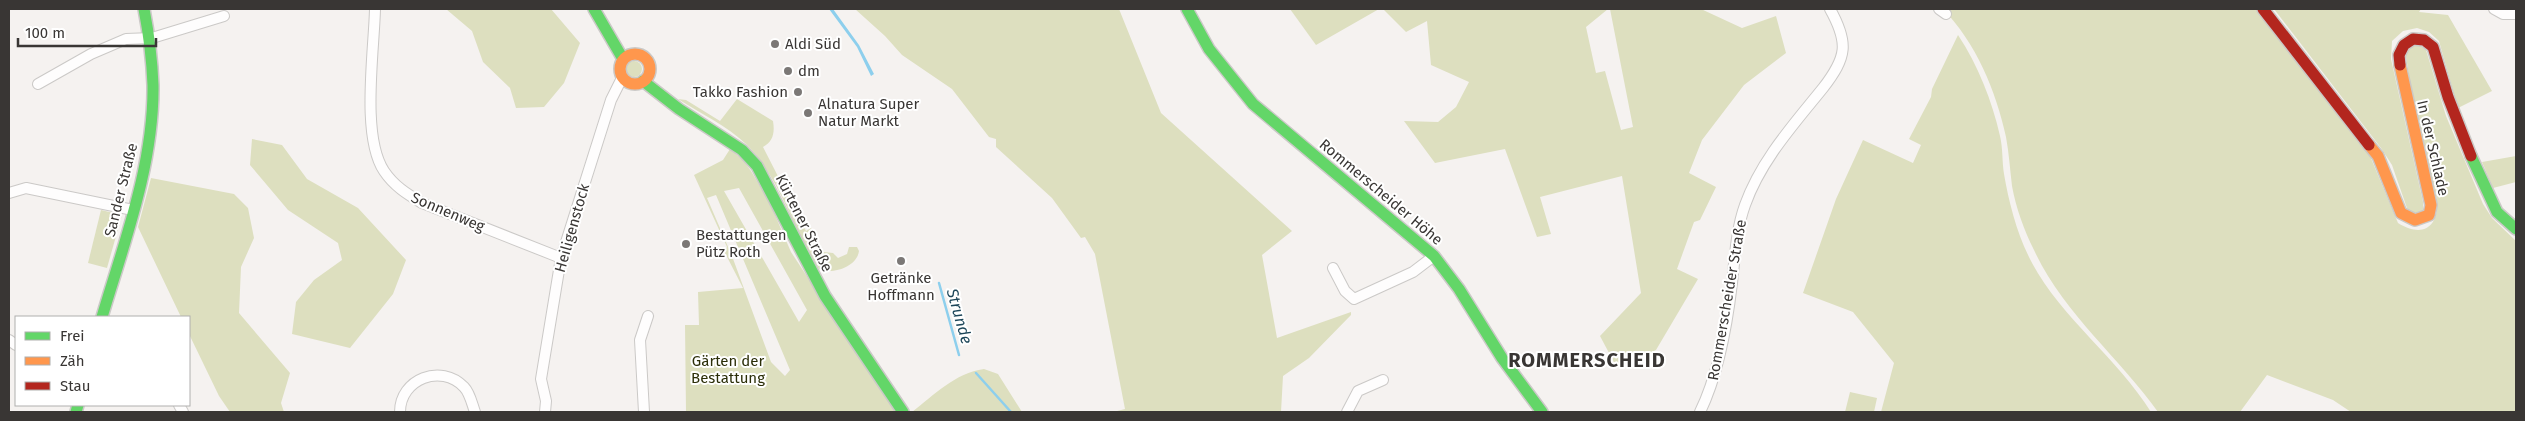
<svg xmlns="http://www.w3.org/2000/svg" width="2525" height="421" viewBox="0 0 2525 421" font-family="'Fira Sans',sans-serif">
  <rect width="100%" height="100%" fill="#f5f2f0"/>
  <g fill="#dddfbf" fill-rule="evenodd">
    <polygon points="446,9 551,9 580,43 564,83 544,107 516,108 510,88 483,62 472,31"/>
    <polygon points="855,9 1119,9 1161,113 1292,231 1262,255 1277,338 1351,312 1351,315 1309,358 1283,376 1281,412 1113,412 1125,409 1095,254 1085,237 1081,238 1052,198 996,147 996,139 989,137 952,89 902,55 885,36"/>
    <polygon points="1290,9 1379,9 1316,45"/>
    <polygon points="1383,9 1608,9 1586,27 1596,73 1605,71 1621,130 1633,127 1610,9 1701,9 1742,28 1776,16 1786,53 1744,85 1702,140 1689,173 1716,187 1700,220 1694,222 1677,269 1698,279 1656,350 1617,368 1600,336 1641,293 1622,176 1540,197 1551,234 1537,237 1505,149 1435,163 1404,121 1438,122 1456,107 1469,82 1431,65 1427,21 1406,32"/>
    <path d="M1943,9H2257L2370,156L2398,223C2422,238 2439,228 2437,200L2410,82L2405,50L2416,43L2426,50L2446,116L2483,204L2492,218L2516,241V412H2351L2333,400L2267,375L2240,412H2158C2119,357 2063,313 2034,250C2024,230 2016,208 2012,186C2010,170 2009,153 2006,137C1996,91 1976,43 1943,9Z"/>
    <polygon points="2274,9 2421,9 2419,12 2448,15 2492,91 2458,108 2439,41 2429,32 2417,28 2403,31 2392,41 2391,59 2423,202 2423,210 2418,215 2408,211 2392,165 2381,148"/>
    <path d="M1958,35C1978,65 1992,101 2000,136C2003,149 2002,161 2004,174C2009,203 2017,234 2031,261C2061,318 2117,357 2151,412H1881L1894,363L1853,312L1803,293L1836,199L1863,140L1913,163L1921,145L1909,139L1931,97L1932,89Z"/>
    <circle cx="634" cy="69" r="8"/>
    <path d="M678,99L686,100L720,121L737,99L773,121C775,133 773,142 763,147L806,231L811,228L824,252L833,253L838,258L847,254L849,247H857L859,251C857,267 832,275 819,269C792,229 781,179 746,144C727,126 700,113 678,99Z"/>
    <polygon points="252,139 282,145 307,179 358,208 406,260 393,294 350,348 292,334 296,302 314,280 342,260 338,243 288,210 250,165"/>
    <path d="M730,149L743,160L751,171L769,201L791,252L896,412H686L685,325H699L698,292L743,288L724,251L727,247L694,175L723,160ZM739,188L807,310L799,322L724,191ZM716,195L790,370L785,376L771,362L732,256L707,198Z"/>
    <polygon points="2516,156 2516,182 2493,188 2482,162"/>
    <polygon points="151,178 234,194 248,208 254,238 241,267 239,313 290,373 281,403 284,412 230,412 219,396 189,334 189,317 181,317 138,227"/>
    <polygon points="101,210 122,215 107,268 88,263"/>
    <path d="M984,369L998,374L1022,412H912C934,395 955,373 984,369Z"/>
    <polygon points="1850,392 1877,398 1874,412 1845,412"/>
  </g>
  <polygon fill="#8dcfed" points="829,9 833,9 859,45 874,74 871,76 857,47"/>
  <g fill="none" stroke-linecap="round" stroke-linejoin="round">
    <g stroke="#8dcfed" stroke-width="2.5">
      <polyline points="939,283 959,355"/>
      <polyline points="976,373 1011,412"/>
    </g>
    <g stroke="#cbc9c7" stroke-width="12">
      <g id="street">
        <path d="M375,9C374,52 361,136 384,171C394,186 407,194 422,203L561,258"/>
        <polyline points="1939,9 1946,14"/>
        <polyline points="2494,9 2503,14 2516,14"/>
        <polyline points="38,84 91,54 126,39 152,38 224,16"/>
        <polyline points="9,193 26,188 133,210"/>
        <polyline points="1333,268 1345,291 1354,299 1413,272 1434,256"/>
        <polyline points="9,340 16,345"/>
        <polyline points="179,405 183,412"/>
        <path d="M400,412C400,379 441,363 464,387C470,393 472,404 475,412"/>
        <polyline points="545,412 546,401 541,379 561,258 611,100 622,78"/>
        <polyline points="644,412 640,340 648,316"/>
        <polyline points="1347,412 1358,391 1383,380"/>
        <path d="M1700,412C1719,373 1727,326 1732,283C1735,257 1736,230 1745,205C1761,160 1794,124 1823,88C1847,57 1849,43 1830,9"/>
      </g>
    </g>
    <g stroke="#cbc9c7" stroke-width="14">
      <g id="fast">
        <polyline points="594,9 623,59"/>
        <polyline points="1187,9 1209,49 1253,104 1434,256 1459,289 1502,358 1542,412"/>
        <polyline points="643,81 679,109 742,150 757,166 825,296 903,412"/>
        <polyline points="2471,156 2497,212 2516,229"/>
        <path d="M102,317C124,243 154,164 153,85C152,59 149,35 144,9"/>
        <polyline points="76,412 78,405"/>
      </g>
    </g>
    <g stroke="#cbc9c7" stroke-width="14">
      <g id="slow">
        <circle cx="635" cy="69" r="15"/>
        <polyline points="2369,145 2378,156 2401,213 2415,220 2429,215 2431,205 2400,65"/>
      </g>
    </g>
    <g stroke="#cbc9c7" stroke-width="14">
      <g id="jam">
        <polyline points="2263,9 2369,145"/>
        <polyline points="2400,65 2399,55 2404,45 2413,39 2424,40 2433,47 2448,97 2471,156"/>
      </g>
    </g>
    <use href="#street" stroke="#fefdfd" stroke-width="10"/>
    <use href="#fast" stroke="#63d668" stroke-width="11"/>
    <use href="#slow" stroke="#ff974d" stroke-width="11"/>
    <use href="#jam" stroke="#b3261e" stroke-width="11"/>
  </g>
  <g fill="#7b7876" stroke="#fff" stroke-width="2">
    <circle cx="775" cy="44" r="5"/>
    <circle cx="788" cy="71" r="5"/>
    <circle cx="798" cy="92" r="5"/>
    <circle cx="808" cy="113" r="5"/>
    <circle cx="686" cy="244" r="5"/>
    <circle cx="901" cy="261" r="5"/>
  </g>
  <g text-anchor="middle" stroke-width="4" stroke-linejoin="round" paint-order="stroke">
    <g font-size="15" fill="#393634" stroke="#fff" text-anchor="start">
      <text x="785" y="49">Aldi Süd</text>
      <text x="798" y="76">dm</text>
      <text x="788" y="97" text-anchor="end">Takko Fashion</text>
      <text x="818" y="109">Alnatura Super<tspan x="818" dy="17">Natur Markt</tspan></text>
      <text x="696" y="240">Bestattungen<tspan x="696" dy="17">Pütz Roth</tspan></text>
      <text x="901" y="283" text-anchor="middle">Getränke<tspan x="901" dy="17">Hoffmann</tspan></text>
    </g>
    <g font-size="15" fill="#393634" stroke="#fff">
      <text transform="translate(2433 148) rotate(77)" y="5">In der Schlade</text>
      <text transform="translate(121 190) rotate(-76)" y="5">Sander Straße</text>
      <text transform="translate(1381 192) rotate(40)" y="5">Rommerscheider Höhe</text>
      <text transform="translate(448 212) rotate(23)" y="5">Sonnenweg</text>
      <text transform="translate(804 223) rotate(63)" y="5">Kürtener Straße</text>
      <text transform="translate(572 228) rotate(-74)" y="5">Heiligenstock</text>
      <text transform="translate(1727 300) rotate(-80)" y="5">Rommerscheider Straße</text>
    </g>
    <g font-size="15" fill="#2b2e08" stroke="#fff">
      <text x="728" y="366">Gärten der<tspan x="728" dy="17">Bestattung</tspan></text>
    </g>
    <g font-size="16" font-style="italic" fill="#1d4659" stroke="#fff">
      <text transform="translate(960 316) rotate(74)" y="6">Strunde</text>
    </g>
    <g font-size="20" font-weight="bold" letter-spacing="1" fill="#393634" stroke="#fff">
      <text x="1587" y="367">ROMMERSCHEID</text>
    </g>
  </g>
  <rect width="2525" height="421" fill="none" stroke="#393634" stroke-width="20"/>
  <rect x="15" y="316" width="175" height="90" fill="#ffffff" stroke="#b0afae"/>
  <rect x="25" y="332" width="25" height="8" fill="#63d668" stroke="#b0afae"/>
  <text x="60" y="341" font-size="15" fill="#393634">Frei</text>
  <rect x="25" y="357" width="25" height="8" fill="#ff974d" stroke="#b0afae"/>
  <text x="60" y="366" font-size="15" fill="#393634">Zäh</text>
  <rect x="25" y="382" width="25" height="8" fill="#b3261e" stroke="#b0afae"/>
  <text x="60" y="391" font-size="15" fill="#393634">Stau</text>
  <path d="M18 38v8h138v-8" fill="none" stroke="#393634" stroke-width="2.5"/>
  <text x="25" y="38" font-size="15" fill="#393634" stroke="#ffffff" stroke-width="4" paint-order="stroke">100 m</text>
</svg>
